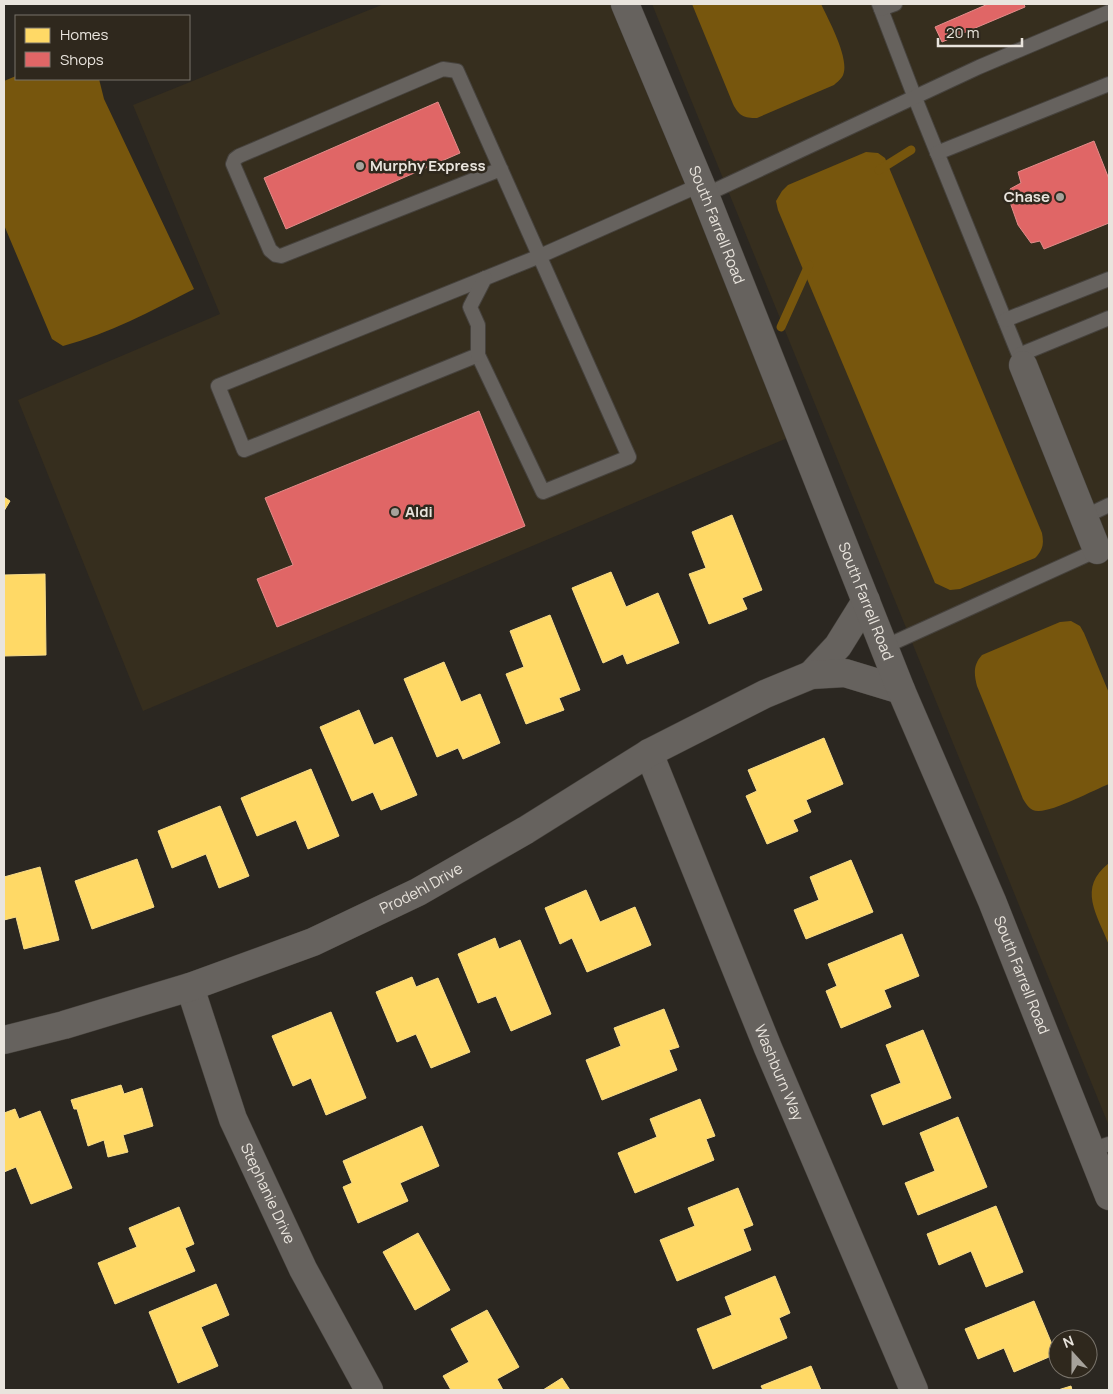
<svg xmlns="http://www.w3.org/2000/svg" width="1113" height="1394" viewBox="0 0 1113 1394" font-family="Manrope,sans-serif">
  <rect width="100%" height="100%" fill="#2b2721"/>
  <g fill="#362e1e">
    <polygon points="384,4 612,4 792,436 143,711 18,400 220,314 133,105"/>
    <polygon points="652,4 1109,4 1109,1126"/>
  </g>
  <g fill="#77560d">
    <path d="M692,4H821C828,19 852,62 842,77C840,80 836,83 834,85L757,118C744,118 739,116 733,104Z"/>
    <path d="M16,76V79H99L104,99L194,289C149,312 111,333 63,346L52,339L4,225V81Z"/>
    <path d="M866,152L878,153L885,158L1042,533C1044,544 1043,550 1035,558L960,589L950,590L935,583L778,210L776,201L782,191L788,185Z"/>
    <path d="M1071,621L1080,626L1084,633L1109,693V784C1094,790 1052,812 1038,811C1030,811 1027,805 1023,799L977,686C974,674 973,665 982,655L1060,622Z"/>
    <path d="M1109,863V945C1097,914 1077,888 1109,863Z"/>
  </g>
  <g fill="#ffd966" stroke="#f8dc8a">
    <polygon points="4,497 10,501 4,511"/>
    <polygon points="732,515 762,590 742,598 747,609 709,624 689,574 706,568 692,532"/>
    <polygon points="611,572 626,607 658,593 679,643 627,664 623,654 603,663 572,588"/>
    <polygon points="45,574 46,655 4,656 4,575"/>
    <polygon points="550,615 580,690 559,698 564,710 526,724 506,674 524,667 510,631"/>
    <polygon points="444,662 461,702 480,694 500,743 463,759 458,748 437,757 404,679"/>
    <polygon points="359,710 374,745 392,737 417,795 381,810 373,792 352,801 320,727"/>
    <polygon points="824,738 843,784 806,800 811,812 793,820 798,831 767,844 746,796 757,791 748,770"/>
    <polygon points="311,769 339,836 308,849 296,820 257,836 241,798"/>
    <polygon points="220,806 249,876 219,888 206,854 172,868 158,831"/>
    <polygon points="137,859 154,907 92,929 75,881"/>
    <polygon points="851,860 873,912 806,939 794,910 819,900 810,877"/>
    <polygon points="40,867 59,940 24,949 16,917 4,920 4,877"/>
    <polygon points="586,890 600,922 635,907 651,945 587,972 572,938 560,944 545,908"/>
    <polygon points="902,934 919,976 884,990 891,1007 841,1028 826,991 837,986 828,964"/>
    <polygon points="495,938 499,949 520,940 551,1014 511,1031 496,996 478,1003 458,954"/>
    <polygon points="412,977 416,987 438,978 470,1052 431,1068 416,1034 397,1042 376,992"/>
    <polygon points="664,1009 679,1047 669,1050 677,1070 602,1100 586,1060 621,1046 614,1028"/>
    <polygon points="331,1012 366,1098 326,1115 311,1078 293,1086 272,1036"/>
    <polygon points="923,1030 951,1098 883,1125 871,1095 901,1083 886,1045"/>
    <polygon points="121,1085 124,1094 142,1088 153,1126 123,1135 128,1152 108,1157 104,1140 88,1146 77,1109 74,1109 71,1100"/>
    <polygon points="700,1099 715,1136 706,1139 714,1160 635,1193 618,1153 657,1137 650,1119"/>
    <polygon points="15,1109 19,1119 40,1111 72,1188 31,1204 16,1167 4,1172 4,1113"/>
    <polygon points="958,1117 987,1187 918,1215 905,1183 935,1171 920,1133"/>
    <polygon points="422,1126 439,1166 400,1183 408,1201 358,1223 343,1187 352,1183 343,1161"/>
    <polygon points="738,1188 753,1225 743,1229 751,1250 677,1281 660,1240 695,1226 688,1208"/>
    <polygon points="996,1206 1023,1272 986,1287 971,1251 939,1265 927,1234"/>
    <polygon points="179,1207 194,1244 185,1248 195,1271 115,1304 98,1263 137,1247 129,1228"/>
    <polygon points="418,1233 450,1290 415,1310 383,1252"/>
    <polygon points="775,1276 790,1313 779,1318 787,1338 713,1369 697,1329 732,1315 725,1297"/>
    <polygon points="216,1284 229,1315 201,1327 218,1366 178,1383 149,1312"/>
    <polygon points="1034,1301 1056,1354 1014,1372 1004,1348 978,1359 965,1329"/>
    <polygon points="487,1310 519,1367 497,1379 503,1390 451,1390 443,1376 469,1362 451,1329"/>
    <polygon points="811,1366 821,1390 763,1390 761,1386"/>
    <polygon points="562,1378 570,1390 543,1390"/>
    <polygon points="1071,1386 1072,1390 1058,1390"/>
  </g>
  <g fill="#e06666" stroke="#e38c8a">
    <polygon points="988,4 1024,4 1025,7 942,42 935,27"/>
    <polygon points="438,102 460,153 286,229 264,178"/>
    <polygon points="1094,141 1109,179 1109,223 1044,249 1040,241 1031,243 1018,225 1011,205 1010,189 1021,183 1018,172"/>
    <polygon points="479,411 525,526 277,627 257,579 293,565 265,498"/>
  </g>
  <g fill="none" stroke-linecap="round" stroke-linejoin="round">
    <g stroke="#77560d" stroke-width="9">
      <polyline points="879,170 911,150"/>
      <polyline points="781,327 809,265"/>
    </g>
    <g stroke="#46423d" stroke-width="16">
      <g id="service">
        <polyline points="879,4 915,98 1023,365"/>
        <polyline points="881,9 895,4"/>
        <polyline points="937,153 1109,84"/>
        <polyline points="501,169 281,256 276,255 270,250 233,164 235,159 239,156 443,69 457,71 629,457 543,492 478,355 244,450 218,386 540,256 700,185"/>
        <polyline points="705,195 979,67 1109,12"/>
        <polyline points="1005,320 1109,279"/>
        <polyline points="478,355 478,325 470,307 485,278"/>
        <polyline points="1019,355 1109,318"/>
        <polyline points="1084,517 1109,505"/>
        <polyline points="884,647 1102,548"/>
        <polyline points="1091,1150 1109,1144"/>
      </g>
    </g>
    <g stroke="#46423d" stroke-width="29">
      <g id="minor">
        <polyline points="1023,365 1097,550"/>
        <polyline points="811,675 838,646 866,601"/>
        <path id="s1" d="M649,753L768,1048L914,1390"/>
        <path id="s2" d="M190,987L233,1119L303,1269L369,1390"/>
        <path id="s3" d="M4,1040L64,1025L190,987L313,942L418,892L526,830L649,753L765,694L811,675L845,673L901,690"/>
      </g>
    </g>
    <g stroke="#46423d" stroke-width="29">
      <g id="tertiary">
        <path id="s4" d="M625,4L705,195L901,690L992,901L1109,1196"/>
      </g>
    </g>
    <use href="#service" stroke="#66625e" stroke-width="14"/>
    <use href="#minor" stroke="#66625e" stroke-width="28"/>
    <use href="#tertiary" stroke="#66625e" stroke-width="28"/>
  </g>
  <g fill="#a6a29b" stroke="#2f281d" stroke-width="2">
    <circle cx="360" cy="166" r="5"/>
    <circle cx="1060" cy="197" r="5"/>
    <circle cx="395" cy="512" r="5"/>
  </g>
  <g text-anchor="middle" stroke-width="5" stroke-linejoin="round" paint-order="stroke">
    <g font-size="15" font-weight="bold" fill="#e9e4dd" stroke="#2f281d" text-anchor="start">
      <text x="370" y="171">Murphy Express</text>
      <text x="1050" y="202" text-anchor="end">Chase</text>
      <text x="405" y="517">Aldi</text>
    </g>
    <g font-size="15" fill="#e9e4dd" stroke="#2f281d">
      <text dy="5" stroke="none"><textPath href="#s4" startOffset="239">South Farrell Road</textPath></text>
      <text dy="5" stroke="none"><textPath href="#s4" startOffset="644">South Farrell Road</textPath></text>
      <text dy="5" stroke="none"><textPath href="#s3" startOffset="445">Prodehl Drive</textPath></text>
      <text dy="5" stroke="none"><textPath href="#s4" startOffset="1049">South Farrell Road</textPath></text>
      <text dy="5" stroke="none"><textPath href="#s1" startOffset="345">Washburn Way</textPath></text>
      <text dy="5" stroke="none"><textPath href="#s2" startOffset="221">Stephanie Drive</textPath></text>
    </g>
  </g>
  <rect width="1113" height="1394" fill="none" stroke="#e9e4dd" stroke-width="10"/>
  <rect x="15" y="15" width="175" height="65" fill="#2f281d" stroke="#79736a"/>
  <rect x="25" y="28" width="25" height="15" fill="#ffd966" stroke="#79736a"/>
  <text x="60" y="40" font-size="15" fill="#e9e4dd">Homes</text>
  <rect x="25" y="52" width="25" height="15" fill="#e06666" stroke="#79736a"/>
  <text x="60" y="65" font-size="15" fill="#e9e4dd">Shops</text>
  <g transform="translate(1073 1354) rotate(339)"><circle r="24" fill="#2f281d" stroke="#79736a"/>
  <path d="M0-4L9 19L0 12L-9 19Z" fill="#a6a29b"/>
  <text y="-8" font-size="14" font-weight="bold" text-anchor="middle" fill="#e9e4dd">N</text>
  </g>
  <path d="M938 38v8h84v-8" fill="none" stroke="#e9e4dd" stroke-width="2.5"/>
  <text x="946" y="38" font-size="15" fill="#e9e4dd" stroke="#2f281d" stroke-width="4" paint-order="stroke">20 m</text>
</svg>
